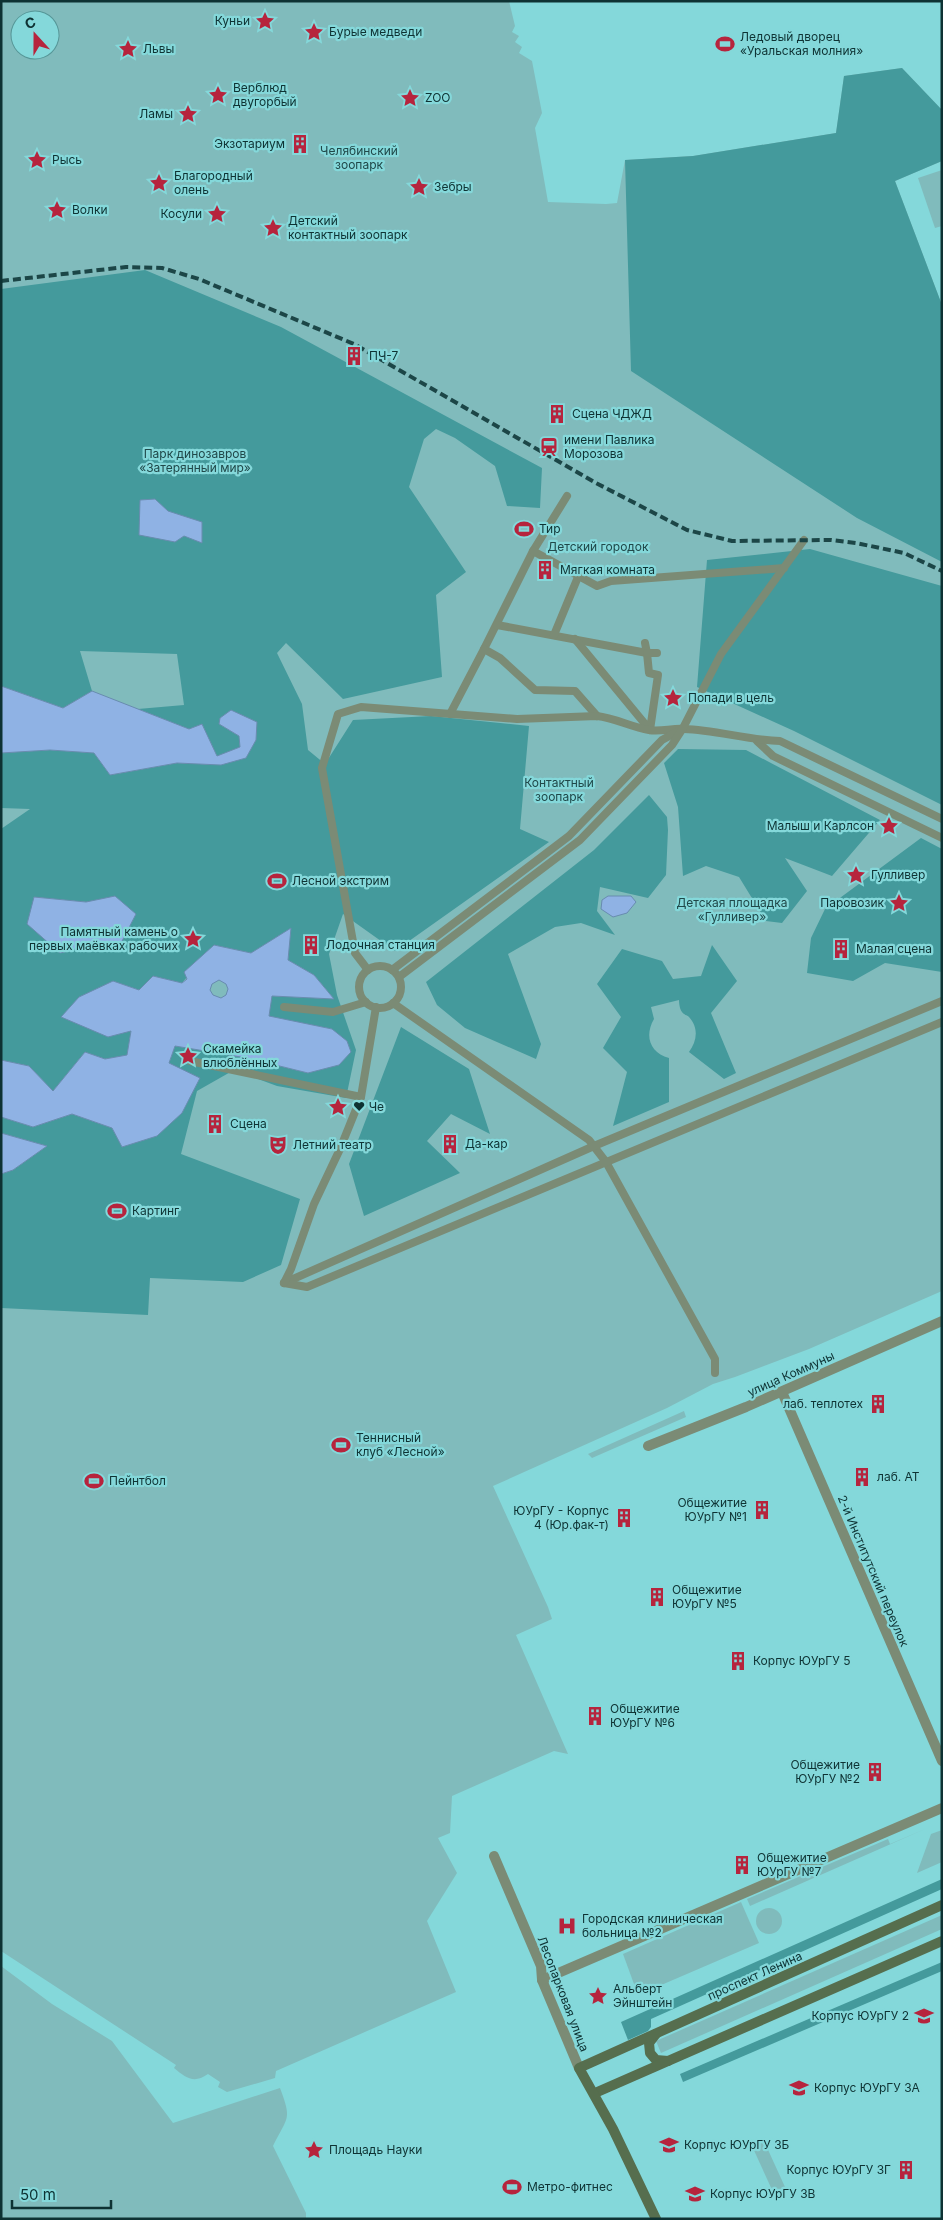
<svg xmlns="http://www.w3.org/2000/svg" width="943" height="2220" viewBox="0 0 943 2220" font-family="Inter,sans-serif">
  <rect width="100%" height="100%" fill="#84d8da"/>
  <g fill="#80bbbc" fill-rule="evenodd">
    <path d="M1,1H509L515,26L512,32L519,36L515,42L522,47L519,53L532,61L542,113L535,128L548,202L606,204L617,203L625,160L693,156L836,133L844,76L902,68L942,110V161L895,181L942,305V1291L809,1349L735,1377L713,1384L667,1408L493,1486L548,1607L552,1619L516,1635L568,1754L554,1751L452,1796L450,1833L438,1838L457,1873L427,1921L456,1992L276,2071L275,2078L227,2092L218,2087L220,2082L208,2074C194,2084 186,2078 174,2068L176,2065L1,1951ZM20,20H50V50H20Z"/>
    <polygon points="942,170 942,226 935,228 918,178"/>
    <polygon points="684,1411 686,1417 592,1458 588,1454"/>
    <polygon points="925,1829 750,1906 747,1899 888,1839 890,1844"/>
    <polygon points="942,1830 942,1862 917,1873 931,1834"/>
    <polygon points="741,1902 759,1943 638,1995 623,1954"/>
    <circle cx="769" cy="1921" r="13"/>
    <polygon points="942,1915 942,1929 661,2053 656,2041"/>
    <path d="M1,1966L52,2004L112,2041L173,2123L280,2088C292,2120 288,2116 273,2146L306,2213V2219H1Z"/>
    <polygon points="764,2141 785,2187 773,2192 752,2146"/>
  </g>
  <g fill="#449a9c" fill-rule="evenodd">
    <polygon points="902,68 942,110 942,161 895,181 942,305 942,562 857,518 631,371 625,160 693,156 836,133 844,76"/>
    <path d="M145,270L281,327L542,468L540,508L507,506L495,466L455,438L436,429L424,439L409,487L466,572L436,595L442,677L343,699L286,643L277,653L302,704L308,750L325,764L353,720L431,716L529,726L520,829L549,842L395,951L343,914L329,954L337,995L356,1050L346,1098L277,1086L234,1070L197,1091L181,1154L300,1199L281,1265L243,1282L150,1278L148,1315L1,1308V1174L13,1170L47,1146L1,1133V1117L33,1127L72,1114L112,1128L169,1063L175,1046L247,1058L308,1073L332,1029L269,1017L271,996L334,999L314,975L288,960L290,929L251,953L214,945L182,983L153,976L139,990L113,981L131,1031L127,1056L105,1059L85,1052L53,1091L29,1066L1,1060V829L30,809L1,808V753L50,750L94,753L110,775L177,763L221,765L256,740L219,724L239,736L240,747L217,757L189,729L138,709L184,705L177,654L80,651L92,691L63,708L1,686V289ZM34,897L86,902L120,945H92L60,953Z"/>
    <polygon points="810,549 942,586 942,805 794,731 697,687 707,560"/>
    <polygon points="678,749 746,750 880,820 832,876 785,858 807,891 782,923 766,921 739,877 706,866 683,876 678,807 664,763"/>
    <polygon points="649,795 667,817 668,830 666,875 648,898 600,887 597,911 615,935 581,923 555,927 508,954 541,1044 536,1059 465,1028 437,1005 426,982 594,850"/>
    <polygon points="921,838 942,849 942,972 885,963 853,981 807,973 811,938 825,909"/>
    <path d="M712,945L737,981L711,1013L736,1073L724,1079L689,1052C697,1041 699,1028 689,1017C687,1015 684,1015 682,1012C680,1010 679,1004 679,1000L651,1007L654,1019C644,1036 650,1053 669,1058V1102L613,1126L627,1072L603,1048L621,1017L597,984L622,949L662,961L673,979L701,976Z"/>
    <polygon points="401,1027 469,1069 490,1134 451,1114 427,1141 460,1173 364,1216 349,1164"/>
    <polygon points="942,1879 942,1889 651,2019 651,2027 648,2031 628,2040 621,2022"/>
    <polygon points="942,1962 942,1971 683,2082 680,2074"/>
  </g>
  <g fill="#8fb2e4" stroke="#688caf" fill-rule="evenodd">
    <polygon points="155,499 168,511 202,522 202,543 184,536 175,542 139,535 140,500"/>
    <polygon points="1,686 63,708 92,691 189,729 202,724 217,756 240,747 239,736 219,724 220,718 231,710 257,722 256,740 246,758 221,765 177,763 110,775 94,753 50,750 1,753"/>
    <polygon points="115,896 136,914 120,945 92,945 60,953 27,924 34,897 86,902"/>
    <polygon points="608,896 631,896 636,902 627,913 613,917 601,909 602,900"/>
    <path d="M291,928L288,960L314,975L334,999L272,996L269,1016L332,1029L347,1041L351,1052L339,1065L308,1073L247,1058L175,1046L169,1063L200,1078L182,1113L157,1136L122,1147L112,1128L72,1114L33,1127L1,1117V1060L29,1066L53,1091L85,1052L105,1059L127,1055L131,1031L108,1037L61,1017L79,997L113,981L139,990L153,976L182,983L187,979L184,972L214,945L251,953ZM219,980L226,984L228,989L226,995L221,998L213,995L210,990L212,984Z"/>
    <polygon points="1,1133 47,1146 13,1170 1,1174"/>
  </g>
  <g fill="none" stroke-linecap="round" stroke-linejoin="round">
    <g stroke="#7b8b75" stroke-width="8">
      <polyline points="567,496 533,551 484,649 500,658 535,690 575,691 597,716"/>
      <polyline points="533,551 597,586 611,581 784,568"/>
      <polyline points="497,625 647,653 645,643"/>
      <polyline points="554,635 578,577"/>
      <polyline points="575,639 650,730 658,675 649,673 647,653 657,653"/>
      <polyline points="450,714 484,649"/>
      <polyline points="757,741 773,756 942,838"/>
      <circle cx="380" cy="987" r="21"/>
      <path d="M368,970L355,953L322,768L338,714L361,707L517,719L597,716C615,718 631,727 649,730C660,732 673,728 684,729C716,730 747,740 780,741L942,819"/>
      <polyline points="392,970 569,836 662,740 682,729"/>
      <polyline points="399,977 580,840 672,745 683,728 721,654 804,540"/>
      <polyline points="393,1003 589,1140 606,1162 715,1359 715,1373"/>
      <polyline points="284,1007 333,1012 366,1002"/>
      <polyline points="190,1061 361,1097"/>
      <polyline points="284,1283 594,1146 942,1001"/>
      <polyline points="284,1283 307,1287 942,1022"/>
      <polyline points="284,1283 291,1269 314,1204 340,1149 361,1097 376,1007"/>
    </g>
    <g stroke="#7b8b75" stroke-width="10">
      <polyline points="782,1392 942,1761"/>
      <polyline points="648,1446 746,1407 942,1321"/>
      <polyline points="494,1856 541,1966 542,1980 579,2068"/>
      <polyline points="542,1980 942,1808"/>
    </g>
    <g stroke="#566e4e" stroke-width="10">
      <polyline points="656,2034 649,2043 650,2053 656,2060 668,2061"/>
      <polyline points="595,2093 942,1941"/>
      <polyline points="656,2219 613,2129 579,2068 942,1905"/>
    </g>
    <polyline stroke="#1c4647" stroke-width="4" stroke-dasharray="8 4" stroke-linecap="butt" points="1,281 126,267 162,268 199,279 354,344 596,483 687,530 732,541 831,540 856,543 904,553 942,571"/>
  </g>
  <defs>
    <g id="sight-bare" transform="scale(1.5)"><path d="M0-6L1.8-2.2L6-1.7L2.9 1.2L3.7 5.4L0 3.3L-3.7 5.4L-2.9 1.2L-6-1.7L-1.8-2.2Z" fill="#b6243d" stroke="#84d8da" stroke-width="2.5" paint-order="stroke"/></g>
    <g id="stadium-bare" transform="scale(1.5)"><path d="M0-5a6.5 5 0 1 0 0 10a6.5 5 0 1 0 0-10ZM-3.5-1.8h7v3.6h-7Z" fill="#b6243d" stroke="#84d8da" stroke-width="2.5" paint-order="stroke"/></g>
    <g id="building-bare" transform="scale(1.5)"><path d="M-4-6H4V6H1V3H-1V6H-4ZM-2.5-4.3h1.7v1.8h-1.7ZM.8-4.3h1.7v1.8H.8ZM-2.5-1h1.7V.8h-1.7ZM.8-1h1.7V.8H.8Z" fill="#b6243d" stroke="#84d8da" stroke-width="2.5" paint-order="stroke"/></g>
    <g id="station-bare" transform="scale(1.5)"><path d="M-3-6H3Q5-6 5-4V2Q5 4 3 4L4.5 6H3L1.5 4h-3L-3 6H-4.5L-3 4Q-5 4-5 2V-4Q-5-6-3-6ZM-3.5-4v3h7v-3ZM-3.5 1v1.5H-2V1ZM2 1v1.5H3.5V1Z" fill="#b6243d" stroke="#84d8da" stroke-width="2.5" paint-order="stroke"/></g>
    <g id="theatre-bare" transform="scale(1.5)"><path d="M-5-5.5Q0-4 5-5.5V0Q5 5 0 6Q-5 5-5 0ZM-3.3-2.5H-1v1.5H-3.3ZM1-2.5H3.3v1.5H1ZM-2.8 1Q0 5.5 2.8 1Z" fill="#b6243d" stroke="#84d8da" stroke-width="2.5" paint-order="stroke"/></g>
    <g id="hospital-bare" transform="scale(1.5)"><path d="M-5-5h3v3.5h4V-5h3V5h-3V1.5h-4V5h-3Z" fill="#b6243d" stroke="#84d8da" stroke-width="2.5" paint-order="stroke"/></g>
    <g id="university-bare" transform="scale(1.5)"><path d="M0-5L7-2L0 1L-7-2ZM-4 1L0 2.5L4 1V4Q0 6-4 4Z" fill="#b6243d" stroke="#84d8da" stroke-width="2.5" paint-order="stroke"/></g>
  </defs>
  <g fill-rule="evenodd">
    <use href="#sight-bare" x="265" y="21"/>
    <use href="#sight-bare" x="314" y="32"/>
    <use href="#stadium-bare" x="725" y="44"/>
    <use href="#sight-bare" x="128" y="49"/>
    <use href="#sight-bare" x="218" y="95"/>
    <use href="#sight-bare" x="410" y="98"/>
    <use href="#sight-bare" x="188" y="114"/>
    <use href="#building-bare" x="300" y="144"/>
    <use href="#sight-bare" x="37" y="160"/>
    <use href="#sight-bare" x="159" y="183"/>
    <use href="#sight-bare" x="419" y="187"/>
    <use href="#sight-bare" x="57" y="210"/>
    <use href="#sight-bare" x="217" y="214"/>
    <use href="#sight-bare" x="273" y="228"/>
    <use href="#building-bare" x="354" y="356"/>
    <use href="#building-bare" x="557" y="414"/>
    <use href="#station-bare" x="549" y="447"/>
    <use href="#stadium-bare" x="524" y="529"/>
    <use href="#building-bare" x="545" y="570"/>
    <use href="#sight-bare" x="673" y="698"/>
    <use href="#sight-bare" x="889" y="826"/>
    <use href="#sight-bare" x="856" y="875"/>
    <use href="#stadium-bare" x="277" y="881"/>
    <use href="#sight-bare" x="899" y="903"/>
    <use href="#sight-bare" x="193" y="939"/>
    <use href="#building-bare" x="311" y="945"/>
    <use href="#building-bare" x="841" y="949"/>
    <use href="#sight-bare" x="188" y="1056"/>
    <use href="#sight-bare" x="338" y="1107"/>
    <use href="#building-bare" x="215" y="1124"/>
    <use href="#building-bare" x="450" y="1144"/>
    <use href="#theatre-bare" x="278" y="1145"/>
    <use href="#stadium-bare" x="117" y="1211"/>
    <use href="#building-bare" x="878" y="1404"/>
    <use href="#stadium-bare" x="341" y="1445"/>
    <use href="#building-bare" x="862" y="1477"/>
    <use href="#stadium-bare" x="94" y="1481"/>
    <use href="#building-bare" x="762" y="1510"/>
    <use href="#building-bare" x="624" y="1518"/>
    <use href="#building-bare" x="657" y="1597"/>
    <use href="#building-bare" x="738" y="1661"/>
    <use href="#building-bare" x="595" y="1716"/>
    <use href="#building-bare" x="875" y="1772"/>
    <use href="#building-bare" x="742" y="1865"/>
    <use href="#hospital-bare" x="567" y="1926"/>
    <use href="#sight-bare" x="598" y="1996"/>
    <use href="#university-bare" x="924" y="2016"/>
    <use href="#university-bare" x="799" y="2088"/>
    <use href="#university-bare" x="669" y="2145"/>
    <use href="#sight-bare" x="314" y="2150"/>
    <use href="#building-bare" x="906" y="2170"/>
    <use href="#stadium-bare" x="512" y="2187"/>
    <use href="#university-bare" x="695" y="2194"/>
  </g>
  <g text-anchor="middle" stroke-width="4.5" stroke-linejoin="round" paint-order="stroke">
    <g font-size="12" fill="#0e3233" stroke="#84d8da" text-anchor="start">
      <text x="250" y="25" text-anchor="end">Куньи</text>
      <text x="329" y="36">Бурые медведи</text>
      <text x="740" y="41">Ледовый дворец<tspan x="740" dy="14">«Уральская молния»</tspan></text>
      <text x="143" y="53">Львы</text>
      <text x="233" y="92">Верблюд<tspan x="233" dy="14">двугорбый</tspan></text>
      <text x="425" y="102">ZOO</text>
      <text x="173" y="118" text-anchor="end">Ламы</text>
      <text x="285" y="148" text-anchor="end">Экзотариум</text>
      <text x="52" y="164">Рысь</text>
      <text x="174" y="180">Благородный<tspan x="174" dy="14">олень</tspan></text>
      <text x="434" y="191">Зебры</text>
      <text x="72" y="214">Волки</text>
      <text x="202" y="218" text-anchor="end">Косули</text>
      <text x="288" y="225">Детский<tspan x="288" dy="14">контактный зоопарк</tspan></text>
      <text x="369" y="360">ПЧ-7</text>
      <text x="572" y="418">Сцена ЧДЖД</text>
      <text x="564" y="444">имени Павлика<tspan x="564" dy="14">Морозова</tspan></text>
      <text x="539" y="533">Тир</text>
      <text x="560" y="574">Мягкая комната</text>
      <text x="688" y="702">Попади в цель</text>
      <text x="874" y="830" text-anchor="end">Малыш и Карлсон</text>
      <text x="871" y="879">Гулливер</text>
      <text x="292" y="885">Лесной экстрим</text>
      <text x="884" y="907" text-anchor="end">Паровозик</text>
      <text x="178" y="936" text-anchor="end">Памятный камень о<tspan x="178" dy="14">первых маёвках рабочих</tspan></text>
      <text x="326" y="949">Лодочная станция</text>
      <text x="856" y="953">Малая сцена</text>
      <text x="203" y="1053">Скамейка<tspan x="203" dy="14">влюблённых</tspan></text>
      <text x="353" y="1111">♥ Че</text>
      <text x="230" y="1128">Сцена</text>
      <text x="465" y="1148">Да-кар</text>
      <text x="293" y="1149">Летний театр</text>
      <text x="132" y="1215">Картинг</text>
      <text x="863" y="1408" text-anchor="end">лаб. теплотех</text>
      <text x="356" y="1442">Теннисный<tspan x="356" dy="14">клуб «Лесной»</tspan></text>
      <text x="877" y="1481">лаб. АТ</text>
      <text x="109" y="1485">Пейнтбол</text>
      <text x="747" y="1507" text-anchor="end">Общежитие<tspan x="747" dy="14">ЮУрГУ №1</tspan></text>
      <text x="609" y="1515" text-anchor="end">ЮУрГУ - Корпус<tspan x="609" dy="14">4 (Юр.фак-т)</tspan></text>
      <text x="672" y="1594">Общежитие<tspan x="672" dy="14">ЮУрГУ №5</tspan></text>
      <text x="753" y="1665">Корпус ЮУрГУ 5</text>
      <text x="610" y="1713">Общежитие<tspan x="610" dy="14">ЮУрГУ №6</tspan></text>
      <text x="860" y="1769" text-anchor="end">Общежитие<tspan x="860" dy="14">ЮУрГУ №2</tspan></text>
      <text x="757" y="1862">Общежитие<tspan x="757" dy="14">ЮУрГУ №7</tspan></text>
      <text x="582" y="1923">Городская клиническая<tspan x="582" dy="14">больница №2</tspan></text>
      <text x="613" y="1993">Альберт<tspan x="613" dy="14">Эйнштейн</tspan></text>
      <text x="909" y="2020" text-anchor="end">Корпус ЮУрГУ 2</text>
      <text x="814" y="2092">Корпус ЮУрГУ 3А</text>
      <text x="684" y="2149">Корпус ЮУрГУ 3Б</text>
      <text x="329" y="2154">Площадь Науки</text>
      <text x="891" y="2174" text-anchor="end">Корпус ЮУрГУ 3Г</text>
      <text x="527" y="2191">Метро-фитнес</text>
      <text x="710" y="2198">Корпус ЮУрГУ 3В</text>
    </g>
    <g font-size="12" fill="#204849" stroke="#84d8da">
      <text x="359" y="155">Челябинский<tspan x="359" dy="14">зоопарк</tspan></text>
      <text x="195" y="458">Парк динозавров<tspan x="195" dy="14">«Затерянный мир»</tspan></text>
      <text x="598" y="551">Детский городок</text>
      <text x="559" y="787">Контактный<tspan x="559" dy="14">зоопарк</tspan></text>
      <text x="732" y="907">Детская площадка<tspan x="732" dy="14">«Гулливер»</tspan></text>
    </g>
    <g font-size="12" fill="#0e3233" stroke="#84d8da">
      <text transform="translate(791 1374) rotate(-24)" y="4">улица Коммуны</text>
      <text transform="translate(873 1571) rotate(67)" y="4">2-й Институтский переулок</text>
      <text transform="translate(755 1976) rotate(-24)" y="4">проспект Ленина</text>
      <text transform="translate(563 1994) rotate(69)" y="4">Лесопарковая улица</text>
    </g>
  </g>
  <rect width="943" height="2220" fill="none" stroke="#0e3233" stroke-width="5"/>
  <g transform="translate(35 35) rotate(339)"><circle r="24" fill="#84d8da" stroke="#559697"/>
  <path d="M0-4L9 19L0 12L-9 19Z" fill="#b6243d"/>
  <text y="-8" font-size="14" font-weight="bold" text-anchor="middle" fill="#0e3233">С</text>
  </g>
  <path d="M12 2200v8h99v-8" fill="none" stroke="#0e3233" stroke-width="2.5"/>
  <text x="20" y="2200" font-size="15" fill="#0e3233" stroke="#84d8da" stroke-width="4" paint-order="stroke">50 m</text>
</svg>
